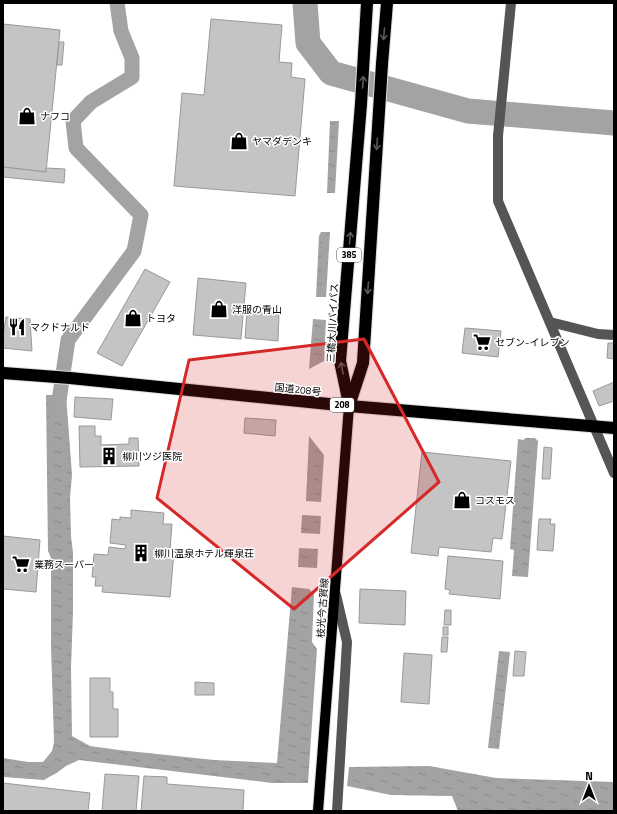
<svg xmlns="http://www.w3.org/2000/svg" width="617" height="814" viewBox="0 0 617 814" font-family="'Titillium Web','Noto Sans JP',sans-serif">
  <defs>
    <pattern id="water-ripples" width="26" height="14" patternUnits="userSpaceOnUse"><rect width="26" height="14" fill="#a3a3a3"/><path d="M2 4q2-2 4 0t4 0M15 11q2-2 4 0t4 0" fill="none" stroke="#8b8b8b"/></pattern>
  </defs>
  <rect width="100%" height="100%" fill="#fff"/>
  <g fill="url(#water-ripples)">
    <polygon points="330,121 339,121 335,193 327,193"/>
    <polygon points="321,232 330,232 326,297 316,297 319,236"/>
    <polygon points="313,319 326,320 324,361 309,369"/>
    <polygon points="46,395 66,395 72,475 70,497 71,536 73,553 73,611 71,668 72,736 90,746 119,750 214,760 277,763 292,587 309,589 314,594 312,642 317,649 308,783 272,783 79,760 66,766 58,772 44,780 3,777 3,758 28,762 43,762 52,751 54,742 51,647 51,558 48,551"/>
    <polygon points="309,436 324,455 321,502 306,501"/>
    <polygon points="526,438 535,438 538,441 528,577 512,576 514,550 510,549 518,439 523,440"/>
    <polygon points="302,515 321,516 320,534 301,533"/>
    <polygon points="299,548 318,549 317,568 298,567"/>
    <polygon points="499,651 510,652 499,749 488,748"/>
    <polygon points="429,766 496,778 614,782 614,811 458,811 452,796 391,795 347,786 349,767"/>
  </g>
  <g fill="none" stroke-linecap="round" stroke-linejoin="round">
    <polyline stroke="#a3a3a3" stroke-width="15" points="57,414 68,340 134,251 141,215 76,148 73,121 91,102 132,77 132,58 121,31 117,3"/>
    <polyline stroke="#a3a3a3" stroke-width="25" points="305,3 308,43 331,73 468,111 614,123"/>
  </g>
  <g fill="#c4c4c4" stroke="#999">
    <polygon points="211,19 282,25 279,62 292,63 291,77 305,79 295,196 174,186 182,93 204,95"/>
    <polygon points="3,24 60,30 46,172 3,167"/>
    <polygon points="59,42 64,42 62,65 57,65"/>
    <polygon points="3,167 46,172 46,168 65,169 64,183 3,177"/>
    <polygon points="145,269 170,282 122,366 97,353"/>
    <polygon points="198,278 246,283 241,339 193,335"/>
    <polygon points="247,312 279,314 278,341 245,338"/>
    <polygon points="6,317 30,319 32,351 3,348 3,335"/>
    <polygon points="465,328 501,331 498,357 462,353"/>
    <polygon points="608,343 614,343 614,359 607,358"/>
    <polygon points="614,382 614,401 599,406 593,391"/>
    <polygon points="75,397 113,399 111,420 74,417"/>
    <polygon points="245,418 276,420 275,436 244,433"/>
    <polygon points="79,426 95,426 95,436 101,436 101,445 129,444 129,438 138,438 139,466 80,467"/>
    <polygon points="544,447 552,448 550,479 542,479"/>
    <polygon points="422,452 511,461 502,539 493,538 491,552 439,547 438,556 411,553"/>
    <polygon points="131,510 164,513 163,524 172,524 170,550 159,549 159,551 174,552 170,597 102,592 103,586 95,586 96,577 92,577 94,554 108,555 109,547 125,549 126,545 110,543 112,519 120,520 120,517 131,518"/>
    <polygon points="539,519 551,519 550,524 555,524 553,551 537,550"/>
    <polygon points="3,536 40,540 36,592 3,589"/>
    <polygon points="448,556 503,561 500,599 449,594 450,590 445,589"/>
    <polygon points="360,589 406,591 405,625 359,623"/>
    <polygon points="445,610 451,610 451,625 444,625"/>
    <rect x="443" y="627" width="5" height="8"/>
    <polygon points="442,637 448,637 447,652 441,652"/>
    <polygon points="515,651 526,652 524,676 513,676"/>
    <polygon points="404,653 432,655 429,704 401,702"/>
    <polygon points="90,678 110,678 110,692 113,692 113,709 118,709 118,737 90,737"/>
    <polygon points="195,682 214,683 214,695 195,695"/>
    <polygon points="105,774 139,776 136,811 102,811"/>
    <polygon points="144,776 167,777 167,784 244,790 243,811 141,811"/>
    <polygon points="3,783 90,793 88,811 3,811"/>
  </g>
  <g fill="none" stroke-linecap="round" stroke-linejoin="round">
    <g stroke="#dbdbdb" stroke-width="12">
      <polyline id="major" points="318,811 349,406"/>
    </g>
    <g stroke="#dbdbdb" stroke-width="14">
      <g id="highway">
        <polyline points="3,373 70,378 349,406 614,428"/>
        <polyline points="349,404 340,361 361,104 367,3"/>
        <polyline points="349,406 363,363 382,64 387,3"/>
      </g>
    </g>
    <g stroke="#555" stroke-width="10">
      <polyline points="511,3 498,136 498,201 614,473"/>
      <polyline points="550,322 598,334 614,335"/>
      <polyline points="336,595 347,642 337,811"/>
    </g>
    <use href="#major" stroke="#000" stroke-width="10"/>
    <use href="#highway" stroke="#000" stroke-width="12"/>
  </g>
  <defs><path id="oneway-shaft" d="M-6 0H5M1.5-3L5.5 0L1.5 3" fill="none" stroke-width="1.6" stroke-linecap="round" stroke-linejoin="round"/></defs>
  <g stroke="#595959">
    <use href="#oneway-shaft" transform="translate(384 34) rotate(95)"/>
    <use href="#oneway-shaft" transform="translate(363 82) rotate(-86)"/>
    <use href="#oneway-shaft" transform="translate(377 144) rotate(94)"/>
    <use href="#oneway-shaft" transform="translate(350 238) rotate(-85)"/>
    <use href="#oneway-shaft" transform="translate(368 288) rotate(94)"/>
    <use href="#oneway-shaft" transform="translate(342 368) rotate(-101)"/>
  </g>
  <path fill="#d62828" fill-opacity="0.2" stroke="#d62828" stroke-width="3" stroke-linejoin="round" d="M364,339L439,482L294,609L157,498L189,360Z"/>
  <defs>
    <g id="shop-bare" transform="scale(1.38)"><path d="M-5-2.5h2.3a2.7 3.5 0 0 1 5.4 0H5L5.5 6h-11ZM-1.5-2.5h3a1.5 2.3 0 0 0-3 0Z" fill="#000" stroke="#fff" stroke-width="2.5" paint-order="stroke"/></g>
    <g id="restaurant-bare" transform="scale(1.38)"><path d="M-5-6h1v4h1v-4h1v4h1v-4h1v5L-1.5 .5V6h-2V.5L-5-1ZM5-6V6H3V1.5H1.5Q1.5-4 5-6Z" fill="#000" stroke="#fff" stroke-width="2.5" paint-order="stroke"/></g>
    <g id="supermarket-bare" transform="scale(1.38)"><path d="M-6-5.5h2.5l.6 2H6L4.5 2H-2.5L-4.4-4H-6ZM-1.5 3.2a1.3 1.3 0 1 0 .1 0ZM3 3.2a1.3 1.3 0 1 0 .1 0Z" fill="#000" stroke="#fff" stroke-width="2.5" paint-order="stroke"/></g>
    <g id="building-bare" transform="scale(1.38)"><path d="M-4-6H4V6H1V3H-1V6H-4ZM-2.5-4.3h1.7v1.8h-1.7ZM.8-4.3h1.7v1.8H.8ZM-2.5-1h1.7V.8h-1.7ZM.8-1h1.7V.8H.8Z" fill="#000" stroke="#fff" stroke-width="2.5" paint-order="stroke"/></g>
  </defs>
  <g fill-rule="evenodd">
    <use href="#shop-bare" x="27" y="116"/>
    <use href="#shop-bare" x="239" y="141"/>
    <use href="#shop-bare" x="219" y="309"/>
    <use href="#shop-bare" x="133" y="318"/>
    <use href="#restaurant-bare" x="17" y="327"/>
    <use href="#supermarket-bare" x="482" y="342"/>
    <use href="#building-bare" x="109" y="456"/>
    <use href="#shop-bare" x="462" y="500"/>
    <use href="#building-bare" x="141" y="553"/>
    <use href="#supermarket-bare" x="21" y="564"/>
  </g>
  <g text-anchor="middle" stroke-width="3" stroke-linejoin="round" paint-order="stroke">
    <g fill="#fff" stroke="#4c4c4c" stroke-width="1">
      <rect x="337" y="248" width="24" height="14" rx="3"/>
      <rect x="330" y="398" width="24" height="14" rx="3"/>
    </g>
    <g font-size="9" font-weight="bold" fill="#000">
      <text x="349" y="258">385</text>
      <text x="342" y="408">208</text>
    </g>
    <g font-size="10" fill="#000" stroke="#fff" text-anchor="start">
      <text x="40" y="120">ナフコ</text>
      <text x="252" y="145">ヤマダデンキ</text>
      <text x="232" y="313">洋服の青山</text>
      <text x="146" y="322">トヨタ</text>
      <text x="30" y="331">マクドナルド</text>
      <text x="495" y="346">セブン-イレブン</text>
      <text x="122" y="460">柳川ツジ医院</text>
      <text x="475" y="504">コスモス</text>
      <text x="154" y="557">柳川温泉ホテル輝泉荘</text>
      <text x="34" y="568">業務スーパー</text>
    </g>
    <g font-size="10" fill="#000" stroke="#fff">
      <text transform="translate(332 323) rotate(-87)" y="4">三橋大川バイパス</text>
      <text transform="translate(298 389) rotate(6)" y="4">国道208号</text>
      <text transform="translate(322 608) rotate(-86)" y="4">枝光今古賀線</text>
    </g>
  </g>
  <rect width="617" height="814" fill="none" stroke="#000000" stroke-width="8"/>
  <g transform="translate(589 786)" stroke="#ffffff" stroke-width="3" paint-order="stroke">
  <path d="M0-3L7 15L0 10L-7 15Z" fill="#000000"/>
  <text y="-6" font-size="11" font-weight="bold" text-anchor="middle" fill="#000000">N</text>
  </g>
</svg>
